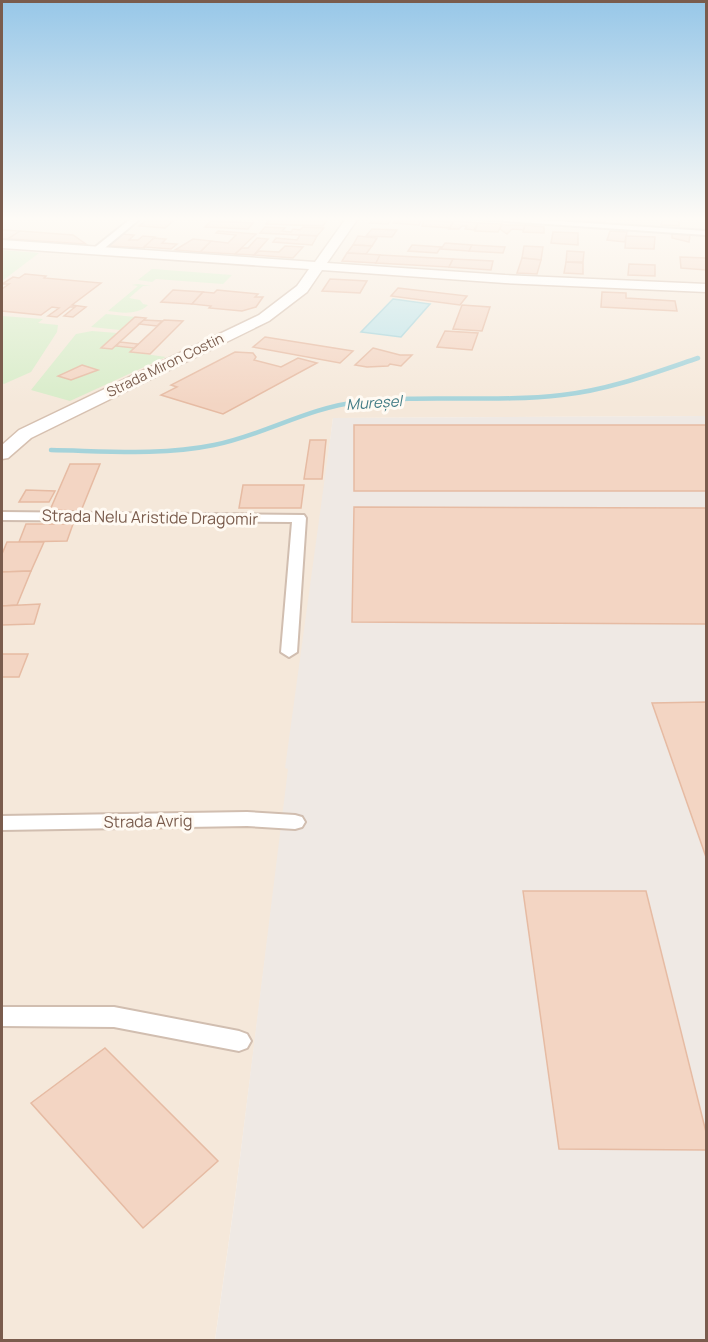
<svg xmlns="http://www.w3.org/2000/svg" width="708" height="1342" viewBox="0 0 708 1342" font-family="Manrope,sans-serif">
  <rect width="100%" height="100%" fill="#fdf6ec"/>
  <polygon fill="#f5e8da" points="2,217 706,217 706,416 333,418 235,1198 215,1340 2,1340"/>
  <polygon fill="#efe9e4" points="706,416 706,1340 215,1340 235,1198 288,769 285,768 333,418"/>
  <g fill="#d8ecc9">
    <polygon points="2,250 39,253 2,281"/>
    <polygon points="152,269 153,269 232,275 223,284 156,279 152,282 138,280"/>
    <path d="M138,284L151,286H143L129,298L140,300L143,304L148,305C138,315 122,313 108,311L138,286L132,285Z"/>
    <polygon points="106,314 135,317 120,330 91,327"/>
    <polygon points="2,316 43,319 38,323 58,325 57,332 31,372 4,384 2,383"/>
    <polygon points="92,331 117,333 102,348 112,349 116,346 134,348 131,352 166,357 70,401 31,390 76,334"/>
  </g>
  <polygon fill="#bfe3e8" stroke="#a5d3da" stroke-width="1.5" points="393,299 430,304 401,337 361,332"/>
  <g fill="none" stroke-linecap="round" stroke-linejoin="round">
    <path stroke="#a5d3da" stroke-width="4.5" d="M51,450C105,451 161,456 214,445C264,435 307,408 358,402C426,394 494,403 562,395C609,390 654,373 698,358"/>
  </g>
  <g fill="#f3d5c3" stroke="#e6bba3" stroke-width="1.5">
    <polygon points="271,217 301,217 328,219 323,226 266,224"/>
    <polygon points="375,217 393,217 388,224 370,223"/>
    <polygon points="545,217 589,217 588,222 544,219"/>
    <polygon points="589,217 606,217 605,223 588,222"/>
    <polygon points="396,218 422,219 419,225 393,223"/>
    <polygon points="148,219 173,221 165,228 139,226"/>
    <polygon points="424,220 454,222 450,228 422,226"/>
    <polygon points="662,220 679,221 679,226 661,225"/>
    <polygon points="211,221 253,223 248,229 205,227"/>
    <polygon points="454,221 478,223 474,230 465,229 467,226 462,226 459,229 449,229"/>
    <polygon points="478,223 502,224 498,232 475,231"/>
    <polygon points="502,224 505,225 525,225 524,230 512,229 507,234 500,229"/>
    <polygon points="525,225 544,227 544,233 523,232"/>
    <polygon points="265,227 285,228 282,231 291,232 293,229 300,230 303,227 324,228 317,236 260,233"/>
    <polygon points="372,229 397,230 392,237 366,236"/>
    <polygon points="2,230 20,231 8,239 2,239"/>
    <polygon points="20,231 73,235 86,244 8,239"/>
    <polygon points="218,231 256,234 235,254 200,252 211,241 228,243 236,235 216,233"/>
    <polygon points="610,231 627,232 625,242 607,240"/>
    <polygon points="553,232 578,233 578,245 551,243"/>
    <polygon points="122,234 134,235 129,240 138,240 143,236 155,237 144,248 108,246"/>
    <polygon points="672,234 690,235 689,242 672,238"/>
    <polygon points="300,235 317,236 312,245 273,242 276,238 297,240"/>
    <polygon points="358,236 377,238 372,246 353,245"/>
    <polygon points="626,236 655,237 654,249 625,248"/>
    <polygon points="154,238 166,239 162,243 177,244 171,249 144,247"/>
    <polygon points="257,238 268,239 254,255 235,254 242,248 248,248"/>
    <polygon points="193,239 211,241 200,252 175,250"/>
    <polygon points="445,243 472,245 469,251 441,249"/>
    <polygon points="353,245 372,246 366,254 347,253"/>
    <polygon points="412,245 441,247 437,253 408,251"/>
    <polygon points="472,245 505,247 503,253 469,251"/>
    <polygon points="285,246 303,247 293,258 254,255 259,251 279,252"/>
    <polygon points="524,246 543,247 541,260 522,258"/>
    <polygon points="567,251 584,252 583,262 566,262"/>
    <polygon points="347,253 366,254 380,255 376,263 342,261"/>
    <polygon points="380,255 453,259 449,267 376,263"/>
    <polygon points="680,257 706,258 706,270 681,268"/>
    <polygon points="522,258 541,260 537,274 517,273"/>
    <polygon points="453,259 493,261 491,270 449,267"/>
    <polygon points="566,262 583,263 583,274 564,273"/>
    <polygon points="629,264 655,265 655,276 628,275"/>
    <polygon points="25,274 46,276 44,278 101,283 72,305 86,307 73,317 64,316 75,307 70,307 57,317 48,316 59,308 52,307 41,315 2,311 2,289 9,284 2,284 13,277 19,278"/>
    <polygon points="330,279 367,281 360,293 322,291"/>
    <polygon points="398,288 467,296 460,305 391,296"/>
    <polygon points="173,290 203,292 192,304 161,302"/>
    <polygon points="217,290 258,294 255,297 263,297 256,307 242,311 209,308 211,306 192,304 203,292 214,293"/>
    <polygon points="602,292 626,293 626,298 675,301 677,311 601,307"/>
    <polygon points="462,305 490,307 482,331 453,329"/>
    <polygon points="135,317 146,318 112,349 101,348"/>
    <polygon points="144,320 162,321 157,326 139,324"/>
    <polygon points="164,320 183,321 150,354 130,352"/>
    <polygon points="445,331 478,333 472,350 437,347"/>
    <polygon points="265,337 353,351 340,363 253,347"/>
    <polygon points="120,342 138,344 134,348 116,346"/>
    <polygon points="373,348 400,355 412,355 401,366 390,364 388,366 367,367 355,365"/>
    <polygon points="235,352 253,353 256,357 254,360 281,367 298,358 317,363 223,414 161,395 177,387 171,385"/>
    <polygon points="82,365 98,370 71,380 58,376"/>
    <rect x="354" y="425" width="352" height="66"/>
    <polygon points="310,440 326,440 322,479 304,479"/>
    <polygon points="70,464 100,464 81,511 50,510"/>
    <polygon points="243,485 304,485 301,508 239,508"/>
    <polygon points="26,490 55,491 49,502 19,502"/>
    <polygon points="354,507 706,508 706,624 352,622"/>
    <polygon points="26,524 73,524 67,541 19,542"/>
    <polygon points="7,542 44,542 31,571 2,572 2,554"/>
    <polygon points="31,571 17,605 2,606 2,572"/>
    <polygon points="40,604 34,624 2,625 2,606"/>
    <polygon points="2,654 28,654 19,677 2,677"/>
    <polygon points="706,702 706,857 652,703"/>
    <polygon points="523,891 646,891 706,1132 706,1150 559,1149"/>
    <polygon points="105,1048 218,1161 143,1228 31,1103"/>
  </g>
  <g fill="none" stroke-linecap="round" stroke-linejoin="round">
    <g stroke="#d1beb0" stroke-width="4">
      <g id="minor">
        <polygon points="133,217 142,217 100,252 94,252 94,248"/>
        <polygon points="449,217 498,217 706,231 706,235"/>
        <polygon points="2,512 304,515 306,518 297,652 289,657 281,652 292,522 2,520"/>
        <polygon points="247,812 295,815 302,817 305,822 302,827 295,829 247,826 2,830 2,816"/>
        <polygon points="114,1007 239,1031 247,1034 251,1041 247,1048 239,1051 114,1027 2,1026 2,1007"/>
      </g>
    </g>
    <g stroke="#d6c0b0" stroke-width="3">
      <polygon id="secondary" points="347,217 359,217 327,263 505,275 706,284 706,292 505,283 322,270 307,292 269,321 31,438 8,458 2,459 2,445 19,430 259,315 297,286 309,269 2,248 2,240 315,262"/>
    </g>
    <use href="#minor" fill="#fff" fill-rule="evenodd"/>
    <use href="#secondary" fill="#fff" fill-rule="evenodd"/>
  </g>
  <linearGradient id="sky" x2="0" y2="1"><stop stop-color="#97c7e8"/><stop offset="0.54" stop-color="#fefbf6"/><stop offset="1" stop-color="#fefbf6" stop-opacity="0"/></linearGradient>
  <rect width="708" height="405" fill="url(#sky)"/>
  <g text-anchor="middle" stroke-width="6" stroke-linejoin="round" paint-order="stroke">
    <g font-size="14" fill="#7a5c4d" stroke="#fffaf3">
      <text transform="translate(165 365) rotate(-26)" y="5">Strada Miron Costin</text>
    </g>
    <g font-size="15" font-style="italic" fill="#437c86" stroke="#fffaf3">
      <text transform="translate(374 403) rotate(-4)" y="5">Mureșel</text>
    </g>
    <g font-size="16" fill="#7a5c4d" stroke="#fffaf3">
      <text transform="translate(150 517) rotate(1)" y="6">Strada Nelu Aristide Dragomir</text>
      <text transform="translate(148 821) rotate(-1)" y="6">Strada Avrig</text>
    </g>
  </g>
  <rect width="708" height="1342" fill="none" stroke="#7a5c4d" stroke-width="6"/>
</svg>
